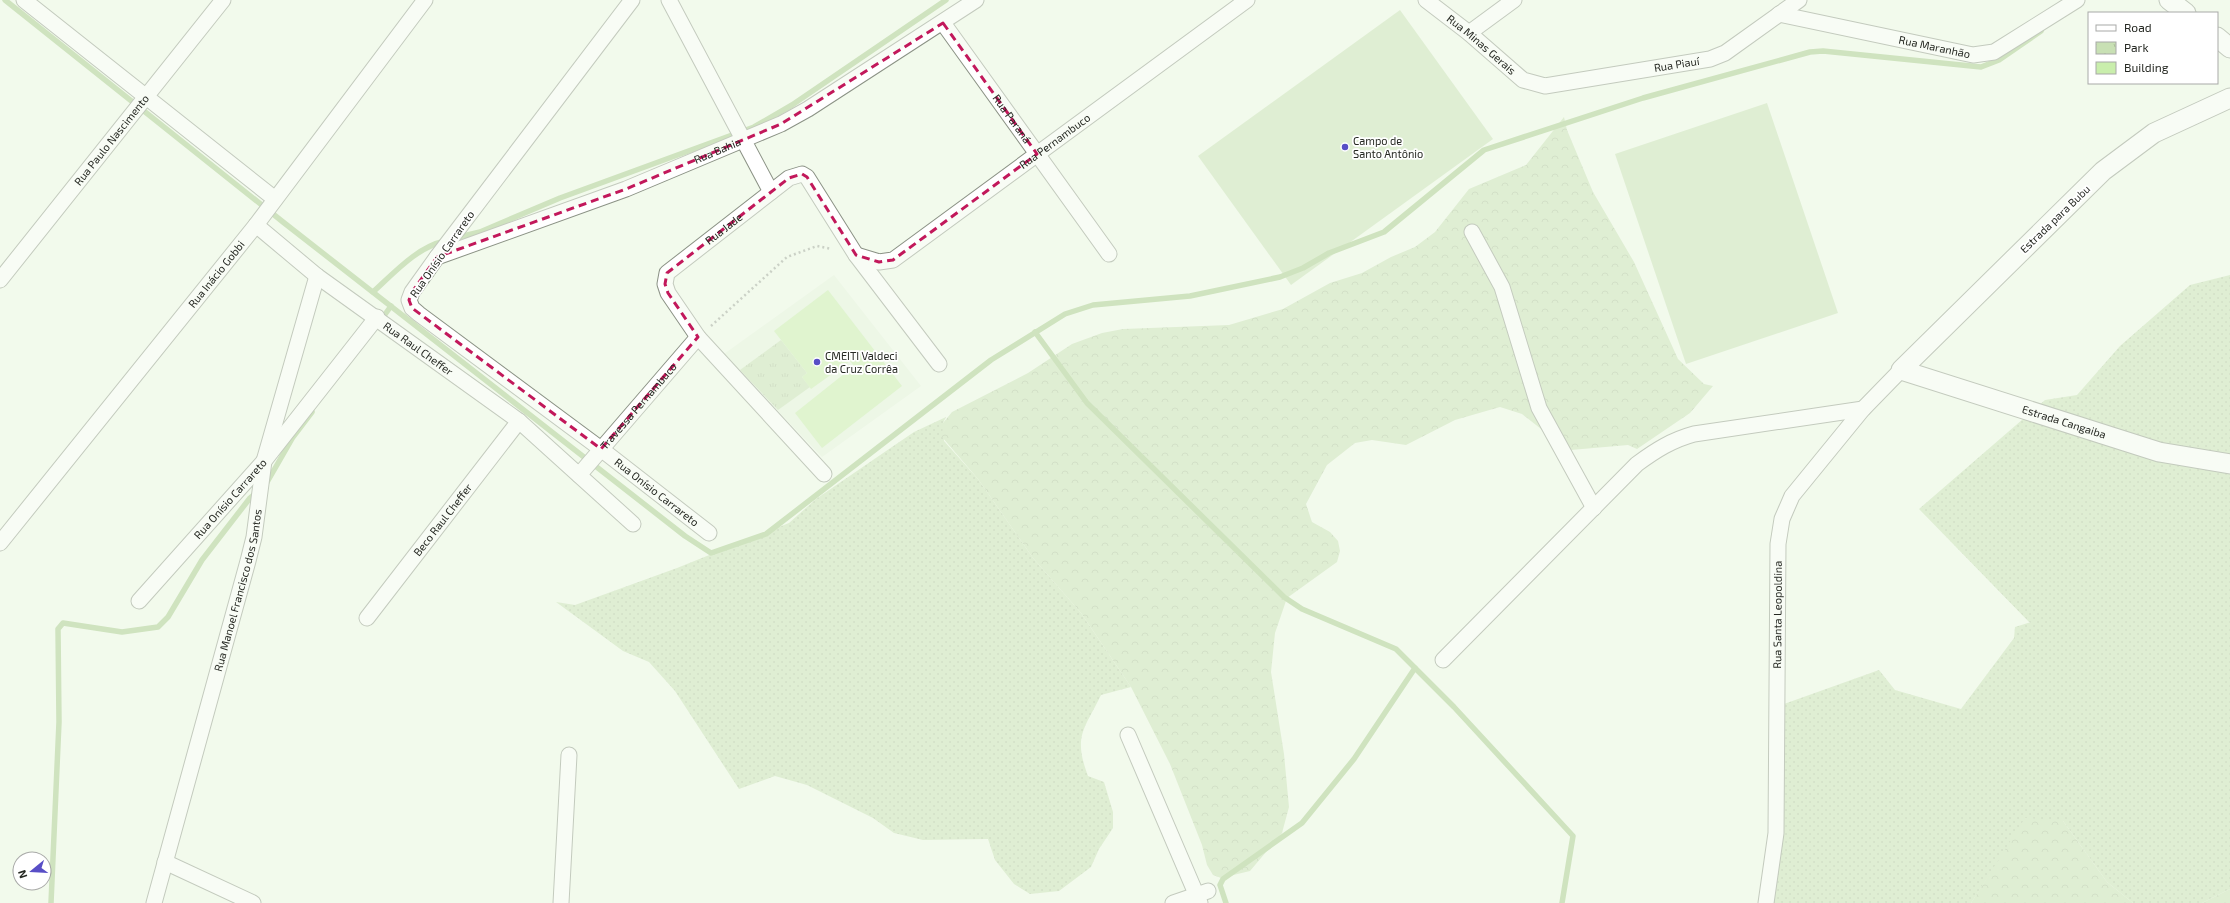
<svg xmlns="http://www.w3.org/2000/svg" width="2230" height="903" viewBox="0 0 2230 903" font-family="'Exo 2',sans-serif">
  <defs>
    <pattern id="grass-dots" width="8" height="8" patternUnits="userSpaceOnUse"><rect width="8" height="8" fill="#c8e0b4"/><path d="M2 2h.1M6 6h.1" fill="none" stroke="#acc09a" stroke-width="1.8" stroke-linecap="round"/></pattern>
    <pattern id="forest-crowns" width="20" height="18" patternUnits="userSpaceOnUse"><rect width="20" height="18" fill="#c8e0b4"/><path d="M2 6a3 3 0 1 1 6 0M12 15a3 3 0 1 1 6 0" fill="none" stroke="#acc09a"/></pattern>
    <pattern id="park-tufts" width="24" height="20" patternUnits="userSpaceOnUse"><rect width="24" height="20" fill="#c8e0b4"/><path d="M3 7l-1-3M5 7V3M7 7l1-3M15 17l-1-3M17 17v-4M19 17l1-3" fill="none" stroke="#acc09a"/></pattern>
  </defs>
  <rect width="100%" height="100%" fill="#f2faec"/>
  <polygon fill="#e6f3dd" points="834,275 921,386 822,457 724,354"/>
  <g fill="url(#grass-dots)">
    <polygon points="2230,275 2230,889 2202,903 2133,903 2107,882 2063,821 1990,874 1971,903 1771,903 1784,704 1879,670 1895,690 1961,709 2014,638 2015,627 2031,622 2029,622 1919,509 2045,400 2077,395 2120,346 2190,285"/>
    <path d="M946,417L943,423L944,441L978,479L1033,558L1081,613L1131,687L1101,695C1084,730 1073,736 1088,776L1104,782L1113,812V828L1099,849L1091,867L1059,891L1030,894L1014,884L995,860L988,839L923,840L894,833L873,818L807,785L775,776L739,789L675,691L649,662L623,651L556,602L575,605L677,568L789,523L816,499L889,449L914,432Z"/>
  </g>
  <g fill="url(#forest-crowns)">
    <polygon points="1564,117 1567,130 1593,192 1634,262 1678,359 1704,384 1713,386 1690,413 1637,449 1628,445 1571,450 1555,440 1522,414 1500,407 1455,420 1406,445 1372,440 1355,443 1327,465 1306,504 1312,522 1330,532 1338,541 1340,551 1337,562 1287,598 1275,633 1271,672 1284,754 1289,807 1282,833 1250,871 1221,878 1213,875 1207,865 1202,845 1170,764 1131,687 1081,613 1033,558 978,479 942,437 943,423 952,412 1028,373 1072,344 1102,333 1123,329 1229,325 1283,309 1330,283 1362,273 1391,257 1415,247 1435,232 1469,189 1526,165"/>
    <polygon points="2025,818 2063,821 2107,882 2133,903 1971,903"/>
    <polygon points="2230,889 2230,903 2202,903"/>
  </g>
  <polygon fill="url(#park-tufts)" points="781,340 807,373 802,377 810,387 778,410 740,370"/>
  <g fill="#c8e0b4">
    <polygon points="1400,10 1493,139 1291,285 1198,156"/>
    <polygon points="1767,103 1838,313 1686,364 1615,154"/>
  </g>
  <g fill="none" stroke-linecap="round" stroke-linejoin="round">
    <g stroke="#a4c887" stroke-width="5.5">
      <polyline points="5,0 283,222 685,536 711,553 766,534 991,360 1065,314 1093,305 1190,296 1280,277 1303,268 1329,253 1384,232 1484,150 1643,98 1810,52 1823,51 1981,67 1999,60 2041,31"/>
      <polyline points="455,238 480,232 560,198 754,127 792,105 946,0"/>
      <path d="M373,292C394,273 417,247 445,241"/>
      <polyline points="381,320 391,306"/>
      <polyline points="1035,332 1087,403 1284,597 1302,609 1396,649 1454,707 1573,836 1562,903"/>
      <polyline points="266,484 293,437 312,412"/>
      <polyline points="51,903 59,722 58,629 63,623 122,632 158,627 168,617 202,560 250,498 257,492"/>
      <polyline points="1226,903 1220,885 1223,879 1302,823 1354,759 1415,668"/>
    </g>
  </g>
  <polygon fill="#c9eeac" points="828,290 902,386 822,448 795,413 854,366 850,361 811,389 802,377 807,373 774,331"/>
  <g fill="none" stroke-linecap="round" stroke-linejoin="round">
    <g stroke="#8b9285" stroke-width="17">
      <g id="minor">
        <polyline points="24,0 275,199"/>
        <path id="s1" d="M632,0L437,257L412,292L409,300L412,308L419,314L601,449L709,533"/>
        <polyline points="669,0 771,192"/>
        <path id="s2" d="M1426,0L1469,33L1523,80L1545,86L1710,59L1725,53L1799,0"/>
        <path id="s3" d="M1779,14L1973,55L1994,52L2077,0"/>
        <path id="s4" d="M943,23L1109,254"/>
        <polyline points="1469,33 1514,0"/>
        <path id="s5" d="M256,225L317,276L519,421L633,524"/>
        <polyline points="1472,232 1502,287 1539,408 1594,508"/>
        <path id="s6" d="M856,255L879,262L893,260L1247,0"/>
        <path id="s7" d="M437,257L626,189L781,124L808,109L976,0"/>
        <path id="s8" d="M0,280L223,0"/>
        <path id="s9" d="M824,474L698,337L668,293L665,284L667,273L789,178L802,174L807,177L856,255L939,364"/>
        <path id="s10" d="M579,475L698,337"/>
        <path id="s11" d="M0,543L256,225L425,0"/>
        <path id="s12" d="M139,601L264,461L377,317"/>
        <path id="s13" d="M367,618L519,421"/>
        <path d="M1443,660L1637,464C1656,450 1672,440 1694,434L1863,409"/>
        <polyline points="1128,735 1200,903"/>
        <polyline points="165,862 253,903"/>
        <path id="s14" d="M154,903L248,561L254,537L264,461L317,276"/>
        <polyline points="561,903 569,755"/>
        <polyline points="1173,903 1208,891"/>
        <path id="s15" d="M1766,903L1776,833L1778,544L1782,519L1792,496L1863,409L1901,370"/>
      </g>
    </g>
    <g stroke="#8b9285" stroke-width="21">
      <g id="tertiary">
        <polyline points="2169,0 2186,13"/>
        <polyline points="2217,37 2230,48"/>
        <path id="s16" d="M2230,98L2154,133L2103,171L1901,370L2159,452L2230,464"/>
      </g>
    </g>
    <polyline stroke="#9ba197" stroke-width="2.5" stroke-dasharray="2 3" stroke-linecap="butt" points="711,326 787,257 817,246 832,249"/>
    <use href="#minor" stroke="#fff" stroke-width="15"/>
    <use href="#tertiary" stroke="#fff" stroke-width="19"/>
  </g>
  <path d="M0 0H2230V903H0ZM943,23L1037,154L893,260L879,262L856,255L807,177L802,174L789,178L667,273L665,284L668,293L698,337L601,449L412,308L409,300L412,292L437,257L626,189L781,124Z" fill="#f2faec" fill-opacity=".55" fill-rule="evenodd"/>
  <path fill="none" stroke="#c2185b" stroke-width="3" stroke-dasharray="8 5" stroke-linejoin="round" d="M943,23L1037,154L893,260L879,262L856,255L807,177L802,174L789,178L667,273L665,284L668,293L698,337L601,449L412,308L409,300L412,292L437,257L626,189L781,124Z"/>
  <g fill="#584ec6" stroke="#fff" stroke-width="1.5">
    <circle cx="1345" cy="147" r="4"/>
    <circle cx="817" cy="362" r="4"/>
  </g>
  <g text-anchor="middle" stroke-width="3.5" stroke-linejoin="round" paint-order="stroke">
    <g font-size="11" fill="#262923" stroke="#fff">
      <text dy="4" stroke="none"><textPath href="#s2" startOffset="71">Rua Minas Gerais</textPath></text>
      <text dy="4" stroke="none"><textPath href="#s3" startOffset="159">Rua Maranhão</textPath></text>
      <text dy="4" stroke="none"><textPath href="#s2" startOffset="282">Rua Piauí</textPath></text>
      <text dy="4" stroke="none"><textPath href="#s4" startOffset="118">Rua Paraná</textPath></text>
      <text dy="4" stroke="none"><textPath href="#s8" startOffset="179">Rua Paulo Nascimento</textPath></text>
      <text dy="4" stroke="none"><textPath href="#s6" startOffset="239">Rua Pernambuco</textPath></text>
      <text dy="4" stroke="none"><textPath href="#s7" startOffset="300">Rua Bahia</textPath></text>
      <text transform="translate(2055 219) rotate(-44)" y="4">Estrada para Bubu</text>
      <text dy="4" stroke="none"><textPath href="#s9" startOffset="332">Rua Jade</textPath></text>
      <text transform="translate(442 254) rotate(-55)" y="4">Rua Onísio Carrareto</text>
      <text dy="4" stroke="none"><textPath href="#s11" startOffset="345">Rua Inácio Gobbi</textPath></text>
      <text dy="4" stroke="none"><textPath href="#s5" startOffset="204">Rua Raul Cheffer</textPath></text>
      <text dy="4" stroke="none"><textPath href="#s10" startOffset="91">Travessa Pernambuco</textPath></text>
      <text dy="4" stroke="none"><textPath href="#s16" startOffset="602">Estrada Cangaiba</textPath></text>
      <text dy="4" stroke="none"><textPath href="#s1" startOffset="689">Rua Onísio Carrareto</textPath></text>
      <text dy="4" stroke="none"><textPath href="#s12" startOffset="137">Rua Onísio Carrareto</textPath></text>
      <text dy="4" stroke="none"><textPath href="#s13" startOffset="124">Beco Raul Cheffer</textPath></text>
      <text dy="4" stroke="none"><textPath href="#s14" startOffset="324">Rua Manoel Francisco dos Santos</textPath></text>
      <text dy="4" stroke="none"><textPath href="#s15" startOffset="289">Rua Santa Leopoldina</textPath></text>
    </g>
    <g font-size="11" fill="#262923" stroke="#fff" text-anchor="start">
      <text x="1353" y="145">Campo de<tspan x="1353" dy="13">Santo Antônio</tspan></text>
      <text x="825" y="360">CMEITI Valdeci<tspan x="825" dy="13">da Cruz Corrêa</tspan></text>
    </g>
  </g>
  <rect x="2088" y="12" width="130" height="72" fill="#ffffff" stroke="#a8a9a7"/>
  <rect x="2096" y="25" width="20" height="6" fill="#ffffff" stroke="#a8a9a7"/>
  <text x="2124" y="32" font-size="12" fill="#262923">Road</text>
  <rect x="2096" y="42" width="20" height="12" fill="url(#park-tufts)" stroke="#a8a9a7"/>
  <text x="2124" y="52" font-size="12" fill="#262923">Park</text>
  <rect x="2096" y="62" width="20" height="12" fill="#c9eeac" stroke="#a8a9a7"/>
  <text x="2124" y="72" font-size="12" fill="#262923">Building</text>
  <g transform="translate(32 871) rotate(252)"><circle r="19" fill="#ffffff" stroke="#a8a9a7"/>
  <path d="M0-3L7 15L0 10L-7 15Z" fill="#584ec6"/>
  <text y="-6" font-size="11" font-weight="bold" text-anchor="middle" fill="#262923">N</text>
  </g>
</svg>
